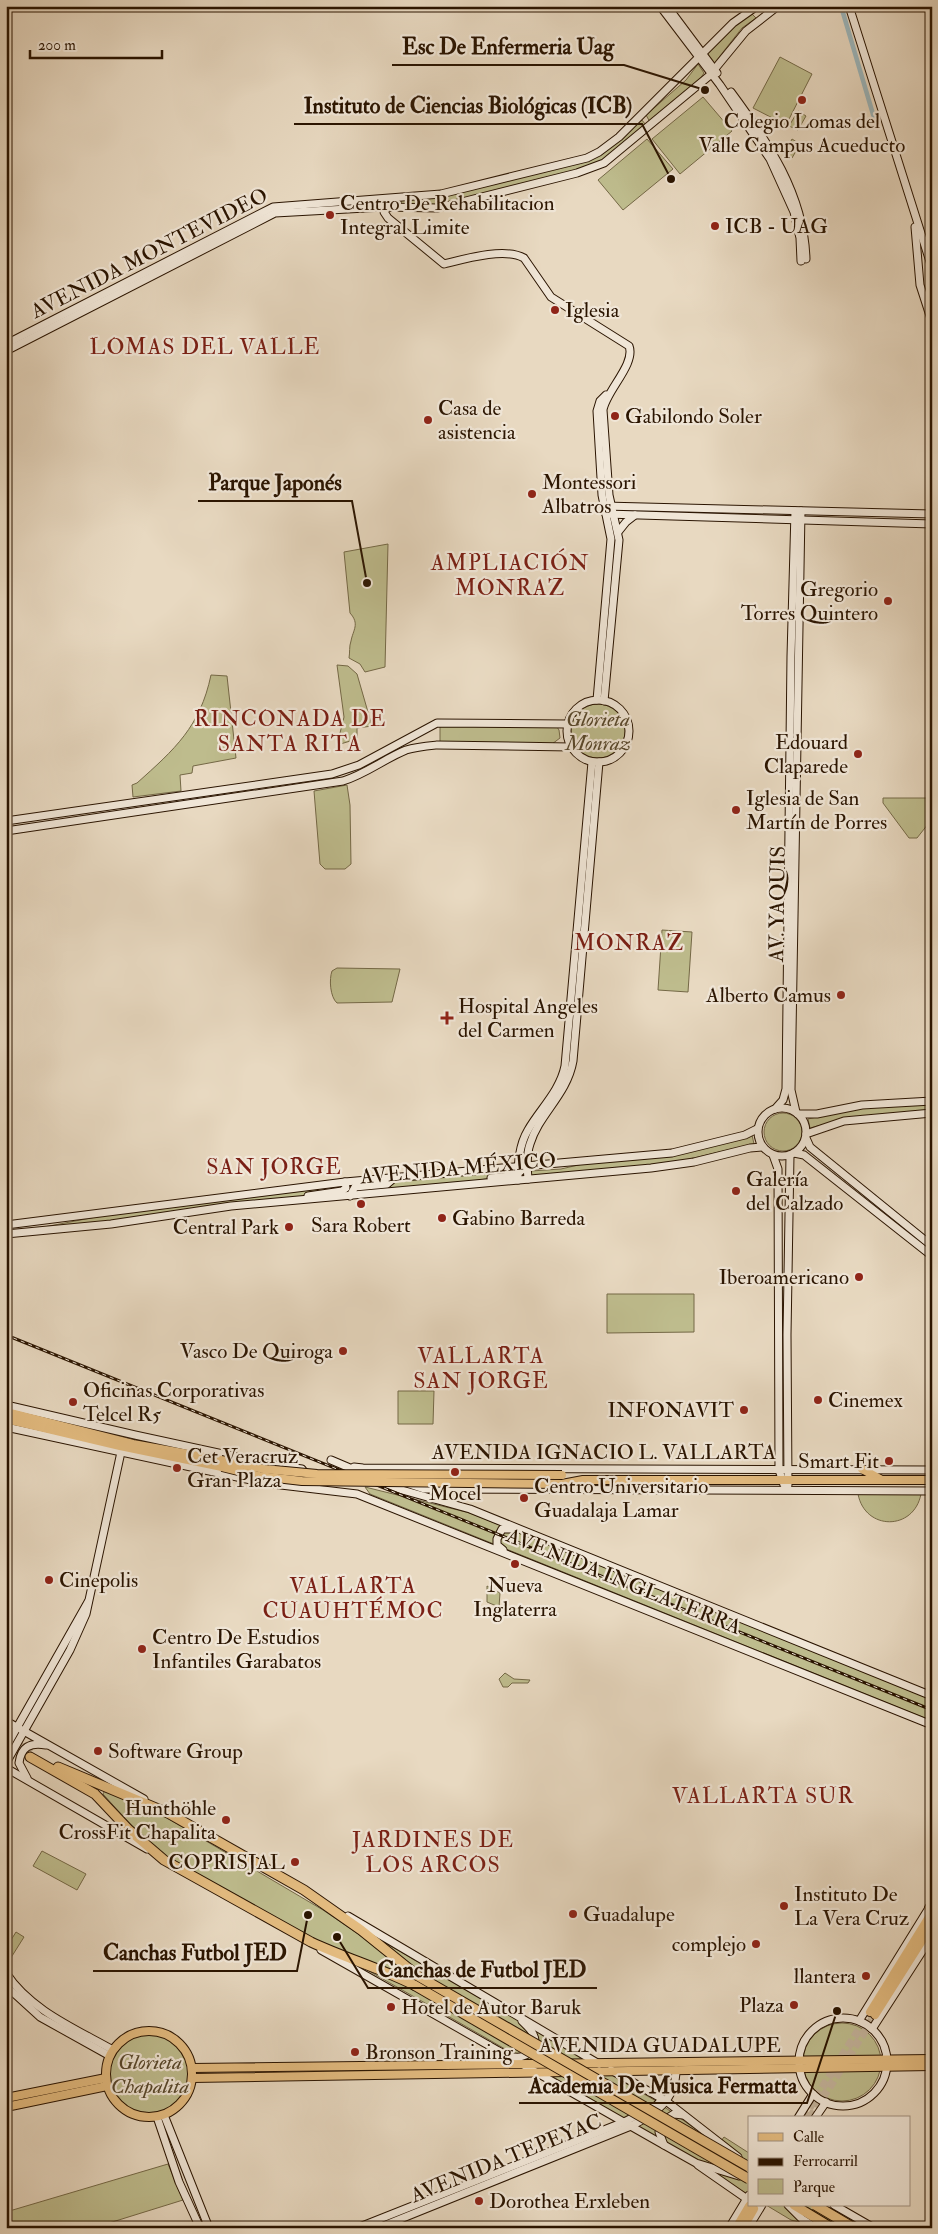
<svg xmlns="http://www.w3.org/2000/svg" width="938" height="2234" viewBox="0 0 938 2234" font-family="'IM FELL Double Pica',serif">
  <rect width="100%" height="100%" fill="#e8d9c1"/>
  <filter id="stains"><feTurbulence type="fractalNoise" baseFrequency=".004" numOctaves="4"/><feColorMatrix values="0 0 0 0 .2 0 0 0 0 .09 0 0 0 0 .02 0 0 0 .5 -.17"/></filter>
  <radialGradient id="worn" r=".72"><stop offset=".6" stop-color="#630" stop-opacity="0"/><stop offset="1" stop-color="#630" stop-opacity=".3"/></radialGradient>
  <g fill="#bebc8d" stroke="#746846">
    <polygon points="750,12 756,18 742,28 712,66 705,55 732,25"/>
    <polygon points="780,57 812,74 786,125 753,108"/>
    <polygon points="698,64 704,73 700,79 650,122 646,115 686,80"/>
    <polygon points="703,97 732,131 680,174 652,139"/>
    <polygon points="798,111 806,116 798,130 789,126"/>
    <polygon points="641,119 646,125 601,161 585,168 445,204 402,206 401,200 586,160"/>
    <polygon points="647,139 673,169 623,210 598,180"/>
    <polygon points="792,139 800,144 792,158 784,154"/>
    <path d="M388,544L385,667L365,672L360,664L349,658C350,653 349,646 351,641C353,630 360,624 350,613L344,552Z"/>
    <polygon points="337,665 348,666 357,674 372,726 357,728 357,739 337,745 344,717"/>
    <path d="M211,675L227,676L236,758L193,766L192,773L180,775L181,791L133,797L132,785L137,783C175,749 200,727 211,675Z"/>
    <circle cx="598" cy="731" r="27"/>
    <polygon points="440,724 557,727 559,730 560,738 552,744 440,742"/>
    <polygon points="347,785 350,805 351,864 345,869 325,869 320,864 314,791"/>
    <polygon points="883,798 932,798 932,819 917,838 909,838 883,803"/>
    <polygon points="662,930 692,932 688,992 658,990"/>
    <path d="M337,968L400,969L392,1002L337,1003C330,997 329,979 332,971Z"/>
    <polygon points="932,1102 932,1112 844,1119 810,1128 808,1119 856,1108"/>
    <circle cx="783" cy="1132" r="19"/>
    <polygon points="752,1135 754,1144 676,1162 532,1178 531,1171 561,1169 587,1163 645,1159"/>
    <polygon points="510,1172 510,1175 473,1181 355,1193 354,1190 393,1182"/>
    <polygon points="320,1186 317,1192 298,1199 110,1224 39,1228 96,1217"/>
    <polygon points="607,1294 694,1294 694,1332 607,1333"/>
    <polygon points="398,1391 434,1391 433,1424 398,1424"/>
    <polygon points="365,1487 470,1513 932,1699 932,1721 370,1494"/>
    <path d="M858,1494H921C914,1531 865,1531 858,1494Z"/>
    <polygon points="487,1586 500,1593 499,1607 487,1602"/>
    <polygon points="505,1673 514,1679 530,1680 528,1683 512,1683 508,1687 503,1687 499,1679"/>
    <path d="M105,1790L162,1815L323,1910L367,1940L397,1965L374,1936L656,2101L718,2145L724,2137L749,2153V2195C723,2180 698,2162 672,2147C505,2047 335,1952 166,1856C142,1838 123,1816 103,1794Z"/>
    <polygon points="42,1851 86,1874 77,1890 33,1866"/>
    <polygon points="16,1932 24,1937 7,1964 6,1948"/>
    <circle cx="842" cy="2062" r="39"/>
    <circle cx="150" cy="2074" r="40"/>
    <polygon points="168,2164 183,2200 93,2228 6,2228 6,2212"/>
    <polygon points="766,2205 825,2205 863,2228 822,2228 791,2220"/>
  </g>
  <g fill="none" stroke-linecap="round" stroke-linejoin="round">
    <polyline stroke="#9cb7bd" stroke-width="4.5" points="841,6 875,121"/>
    <g stroke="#c2b29a" stroke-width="8" stroke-dasharray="8 4" stroke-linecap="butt">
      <polyline points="42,1418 76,1425"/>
      <polyline points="803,2118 870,2012"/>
      <polyline points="810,2118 875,2015"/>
    </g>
    <polyline stroke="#c2b29a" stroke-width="9" stroke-dasharray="9 4.5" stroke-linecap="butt" points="6,1738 31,1753"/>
    <g stroke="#2a1400" stroke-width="9">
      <g id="secondary">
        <polyline points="660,6 720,85 770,159 794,212 800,238 801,261"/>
        <polyline points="667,6 717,73"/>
        <polyline points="849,6 932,268"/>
        <path d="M731,92C768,142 804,194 806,259"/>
        <path d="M385,204L384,212L388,218L444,264C464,259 505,247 524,258L551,297L629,346C636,364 606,391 603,410L609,495L619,540L604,701"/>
        <polyline points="915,227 920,285 932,322"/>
        <polyline points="6,344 273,207 441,194 587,158 599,152 619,137 733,23 757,6"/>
        <polyline points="6,351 275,213 384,207 438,208 577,173 604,163 709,76 746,31 778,6"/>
        <polyline points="604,506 932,514"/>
        <polyline points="606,514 932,524"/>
        <polyline points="618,532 626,522 635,515"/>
        <circle cx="598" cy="731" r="31"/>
        <polyline points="597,700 611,539 602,495 597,411 600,401 606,395"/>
        <polyline points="6,821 332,774 359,765 437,723 567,724"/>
        <path d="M6,831L343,781C366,774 384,759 406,750C416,747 427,746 437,745L571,747"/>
        <circle cx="782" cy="1132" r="24"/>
        <polyline points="775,1109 783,1100 786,1089 791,656 795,511"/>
        <polyline points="796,1112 791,1090 801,511"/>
        <polyline points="798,1114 817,1114 862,1105 932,1101"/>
        <polyline points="806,1134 844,1121 932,1113"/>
        <polyline points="806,1138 810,1147 932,1246"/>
        <polyline points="794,1153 804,1155 932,1256"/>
        <polyline points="773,1155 778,1169 779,1470 784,1485"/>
        <polyline points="491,1178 511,1176 521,1171"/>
        <path d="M528,1179C527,1168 526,1155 530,1144C539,1114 567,1095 573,1061L599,762"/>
        <path d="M518,1180C518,1163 519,1145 528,1130C540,1109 560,1091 565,1066L592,762"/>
        <polyline points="308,1196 342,1191 346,1188 345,1182"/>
        <polyline points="350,1196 355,1187 387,1184 394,1178"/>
        <polyline points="6,1225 345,1182 672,1153 745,1135 757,1129"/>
        <polyline points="6,1234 111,1224 231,1206 651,1168 694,1162 750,1148 762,1147"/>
        <polyline points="6,1405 135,1435 274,1465 302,1469 308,1477 305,1486"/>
        <polyline points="6,1427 264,1483 357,1494 932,1725"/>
        <polyline points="331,1460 364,1474"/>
        <polyline points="354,1467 363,1468 932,1470"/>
        <polyline points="403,1482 424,1489 932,1491"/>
        <polyline points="383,1483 402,1490 470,1509 932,1696"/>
        <polyline points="788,1485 787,1335 790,1155"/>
        <polyline points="503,1550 497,1545 497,1539 502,1529 510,1529"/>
        <polyline points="6,1721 144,1799"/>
        <polyline points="6,1747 88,1602"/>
        <polyline points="6,1763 70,1650 86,1614 121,1452"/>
        <polyline points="6,1768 147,1849"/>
        <path d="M27,1778L19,1763C21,1747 30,1742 46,1745"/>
        <polyline points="348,1916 599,2064"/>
        <polyline points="321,1950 664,2145 696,2163 739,2176"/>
        <path d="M6,1973C30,2010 76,2029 113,2050"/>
        <polyline points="6,1986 40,2017 110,2056"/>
        <circle cx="843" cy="2062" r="44"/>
        <polyline points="859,2021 932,1903"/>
        <polyline points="872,2029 932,1936"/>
        <path d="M510,2056C524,2061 541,2049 533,2034C531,2029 526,2025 522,2021"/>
        <polyline points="611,2070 666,2101 738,2157"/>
        <polyline points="164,2115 209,2228"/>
        <polyline points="157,2117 179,2182 200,2228"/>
        <polyline points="798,2118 813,2094"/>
        <polyline points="815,2118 826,2102"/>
        <polyline points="664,2145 659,2132 663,2121 674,2114 683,2115"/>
        <polyline points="698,2165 747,2199"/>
        <polyline points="788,2205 802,2219 816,2228"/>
        <polyline points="834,2205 874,2228"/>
        <polyline points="357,2228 624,2122 657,2105 662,2099"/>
        <path d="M378,2228L631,2126C655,2114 676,2100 676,2070"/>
        <polyline points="729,2228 749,2195"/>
        <polyline points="748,2228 762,2205"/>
      </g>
    </g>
    <g stroke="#2a1400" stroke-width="10">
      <g id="primary">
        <polyline points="6,1412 133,1444 221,1460"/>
        <polyline points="6,1419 120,1446 222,1467"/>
        <polyline points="862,1469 880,1479"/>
        <polyline points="562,1484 583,1480 932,1480"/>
        <polyline points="929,1908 932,1904"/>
        <polyline points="870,2012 932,1912"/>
        <polyline points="875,2015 932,1925"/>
        <circle cx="149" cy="2074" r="43"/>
        <polyline points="192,2068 932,2059"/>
        <polyline points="192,2078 932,2066"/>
        <polyline points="6,2098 106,2078"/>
        <polyline points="6,2107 107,2086"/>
        <polyline points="736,2228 749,2206"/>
        <polyline points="743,2228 754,2209"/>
      </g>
    </g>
    <g stroke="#2a1400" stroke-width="11">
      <g id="highway">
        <path d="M30,1757L95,1794L129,1830L164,1860L311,1942C345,1958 380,1968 414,1985"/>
        <polyline points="58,1767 168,1813 304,1890 361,1930 418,1976"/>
        <polyline points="794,2205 832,2228"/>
      </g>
    </g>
    <use href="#secondary" stroke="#f0e6d7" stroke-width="7"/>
    <use href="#primary" stroke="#e4bc80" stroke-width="8"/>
    <use href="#highway" stroke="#e4bc80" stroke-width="9"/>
    <g stroke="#2a1400" stroke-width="3">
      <polyline id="rail" points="6,1335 932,1710"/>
    </g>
    <use href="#rail" stroke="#f0e6d7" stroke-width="1" stroke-dasharray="4" stroke-linecap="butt"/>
    <g stroke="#2a1400" stroke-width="10" stroke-linecap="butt">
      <g id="primary-bridge">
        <polyline points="221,1460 264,1469 317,1474 562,1475"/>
        <polyline points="222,1467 259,1476 302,1481 562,1484"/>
      </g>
    </g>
    <g stroke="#2a1400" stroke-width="11" stroke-linecap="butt">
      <g id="highway-bridge">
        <polyline points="418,1976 749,2167"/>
        <polyline points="414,1985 749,2179"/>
        <polyline points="815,2205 854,2228"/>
      </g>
    </g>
    <use href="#primary-bridge" stroke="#e4bc80" stroke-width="8"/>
    <use href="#highway-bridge" stroke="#e4bc80" stroke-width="9"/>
  </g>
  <g fill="#8f2418" stroke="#f0e6d7" stroke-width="2">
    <circle cx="802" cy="100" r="5"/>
    <circle cx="330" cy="215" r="5"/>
    <circle cx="715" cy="226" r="5"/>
    <circle cx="555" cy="310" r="5"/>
    <circle cx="615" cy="416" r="5"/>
    <circle cx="428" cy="420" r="5"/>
    <circle cx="532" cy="494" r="5"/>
    <circle cx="888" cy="601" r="5"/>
    <circle cx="858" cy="754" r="5"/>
    <circle cx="736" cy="810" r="5"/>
    <circle cx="841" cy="995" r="5"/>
    <path d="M444.5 1010.5h5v5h5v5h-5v5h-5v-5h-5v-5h5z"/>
    <circle cx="736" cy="1191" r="5"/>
    <circle cx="361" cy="1204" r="5"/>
    <circle cx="442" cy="1218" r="5"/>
    <circle cx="289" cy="1227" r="5"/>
    <circle cx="859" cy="1277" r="5"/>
    <circle cx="343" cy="1351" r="5"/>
    <circle cx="818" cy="1400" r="5"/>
    <circle cx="73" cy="1402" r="5"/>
    <circle cx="744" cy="1410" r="5"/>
    <circle cx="889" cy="1461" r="5"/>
    <circle cx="177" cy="1468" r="5"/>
    <circle cx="455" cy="1472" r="5"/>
    <circle cx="524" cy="1498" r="5"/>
    <circle cx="515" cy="1564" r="5"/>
    <circle cx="49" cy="1580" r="5"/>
    <circle cx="142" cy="1649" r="5"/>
    <circle cx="98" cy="1751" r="5"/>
    <circle cx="226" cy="1820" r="5"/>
    <circle cx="295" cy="1862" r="5"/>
    <circle cx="784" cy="1906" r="5"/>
    <circle cx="573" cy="1914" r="5"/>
    <circle cx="756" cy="1944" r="5"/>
    <circle cx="866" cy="1976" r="5"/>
    <circle cx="794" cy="2005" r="5"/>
    <circle cx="391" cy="2007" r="5"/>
    <circle cx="355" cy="2052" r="5"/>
    <circle cx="479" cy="2201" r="5"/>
  </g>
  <g text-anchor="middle" stroke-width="4.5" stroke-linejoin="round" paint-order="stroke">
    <g font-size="21" fill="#2a1400" stroke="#f0e6d7" text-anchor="start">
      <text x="802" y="128" text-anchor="middle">Colegio Lomas del<tspan x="802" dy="24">Valle Campus Acueducto</tspan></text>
      <text x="340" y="210">Centro De Rehabilitacion<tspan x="340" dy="24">Integral Limite</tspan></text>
      <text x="725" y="233">ICB - UAG</text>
      <text x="565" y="317">Iglesia</text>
      <text x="438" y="415">Casa de<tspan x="438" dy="24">asistencia</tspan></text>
      <text x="625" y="423">Gabilondo Soler</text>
      <text x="542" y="489">Montessori<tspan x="542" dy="24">Albatros</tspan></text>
      <text x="878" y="596" text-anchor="end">Gregorio<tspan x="878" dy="24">Torres Quintero</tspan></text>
      <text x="848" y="749" text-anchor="end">Edouard<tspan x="848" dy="24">Claparede</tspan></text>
      <text x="746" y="805">Iglesia de San<tspan x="746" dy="24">Martín de Porres</tspan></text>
      <text x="831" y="1002" text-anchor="end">Alberto Camus</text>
      <text x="458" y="1013">Hospital Angeles<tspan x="458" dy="24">del Carmen</tspan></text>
      <text x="746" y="1186">Galería<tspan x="746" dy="24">del Calzado</tspan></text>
      <text x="452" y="1225">Gabino Barreda</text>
      <text x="361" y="1232" text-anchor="middle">Sara Robert</text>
      <text x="279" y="1234" text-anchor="end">Central Park</text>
      <text x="849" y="1284" text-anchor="end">Iberoamericano</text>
      <text x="333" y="1358" text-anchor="end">Vasco De Quiroga</text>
      <text x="83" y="1397">Oficinas Corporativas<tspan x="83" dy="24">Telcel R5</tspan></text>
      <text x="828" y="1407">Cinemex</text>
      <text x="734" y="1417" text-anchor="end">INFONAVIT</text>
      <text x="187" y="1463">Cet Veracruz<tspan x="187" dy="24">Gran Plaza</tspan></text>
      <text x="879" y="1468" text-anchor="end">Smart Fit</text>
      <text x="534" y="1493">Centro Universitario<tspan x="534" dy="24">Guadalaja Lamar</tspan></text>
      <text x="455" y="1500" text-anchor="middle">Mocel</text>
      <text x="59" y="1587">Cinepolis</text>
      <text x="515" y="1592" text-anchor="middle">Nueva<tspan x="515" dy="24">Inglaterra</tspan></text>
      <text x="152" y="1644">Centro De Estudios<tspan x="152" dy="24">Infantiles Garabatos</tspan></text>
      <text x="108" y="1758">Software Group</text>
      <text x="216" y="1815" text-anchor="end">Hunthöhle<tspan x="216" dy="24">CrossFit Chapalita</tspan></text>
      <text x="285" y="1869" text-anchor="end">COPRISJAL</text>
      <text x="794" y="1901">Instituto De<tspan x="794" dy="24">La Vera Cruz</tspan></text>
      <text x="583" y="1921">Guadalupe</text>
      <text x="746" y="1951" text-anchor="end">complejo</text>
      <text x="856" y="1983" text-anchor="end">llantera</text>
      <text x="784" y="2012" text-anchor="end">Plaza</text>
      <text x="401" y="2014">Hotel de Autor Baruk</text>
      <text x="365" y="2059">Bronson Training</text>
      <text x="489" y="2208">Dorothea Erxleben</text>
    </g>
    <g font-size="21" fill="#2a1400" stroke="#f0e6d7">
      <text transform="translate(149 253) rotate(-27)" y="7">AVENIDA MONTEVIDEO</text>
      <text transform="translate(777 904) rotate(-89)" y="7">AV. YAQUIS</text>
      <text transform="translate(458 1168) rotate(-5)" y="7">AVENIDA MÉXICO</text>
      <text x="604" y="1459">AVENIDA IGNACIO L. VALLARTA</text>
      <text transform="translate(624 1581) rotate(22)" y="7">AVENIDA INGLATERRA</text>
      <text x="660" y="2052">AVENIDA GUADALUPE</text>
      <text transform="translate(506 2158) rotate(-22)" y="7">AVENIDA TEPEYAC</text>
    </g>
    <g font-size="21" font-style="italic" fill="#56462a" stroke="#f0e6d7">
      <text x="598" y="726">Glorieta<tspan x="598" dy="24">Monraz</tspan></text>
      <text x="150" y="2069">Glorieta<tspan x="150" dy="24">Chapalita</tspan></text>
    </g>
    <g font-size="22" letter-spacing="1" fill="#7a1f14" stroke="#f0e6d7">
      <text x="205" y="354">LOMAS DEL VALLE</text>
      <text x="510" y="570">AMPLIACIÓN<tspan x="510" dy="25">MONRAZ</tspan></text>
      <text x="290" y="726">RINCONADA DE<tspan x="290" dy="25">SANTA RITA</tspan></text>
      <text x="629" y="950">MONRAZ</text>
      <text x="274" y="1174">SAN JORGE</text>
      <text x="481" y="1363">VALLARTA<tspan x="481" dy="25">SAN JORGE</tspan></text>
      <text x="353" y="1593">VALLARTA<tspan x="353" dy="25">CUAUHTÉMOC</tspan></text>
      <text x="763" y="1803">VALLARTA SUR</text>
      <text x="433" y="1847">JARDINES DE<tspan x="433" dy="25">LOS ARCOS</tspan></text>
    </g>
  </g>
  <path fill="none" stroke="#2a1400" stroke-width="2" d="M705 90L624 65H392M671 179L642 124H294M367 583L352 501H198M308 1915L297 1971H93M337 1937L368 1988H597M837 2011L807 2103H519"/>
  <g fill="#2a1400" stroke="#f0e6d7" stroke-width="2">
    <circle cx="705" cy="90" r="5"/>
    <circle cx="671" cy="179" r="5"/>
    <circle cx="367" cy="583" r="5"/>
    <circle cx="308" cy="1915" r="5"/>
    <circle cx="337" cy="1937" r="5"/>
    <circle cx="837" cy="2011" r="5"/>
  </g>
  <g font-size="22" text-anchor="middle" font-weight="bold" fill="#2a1400" stroke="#f0e6d7" stroke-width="4.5" stroke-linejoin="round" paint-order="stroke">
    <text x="508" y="54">Esc De Enfermeria Uag</text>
    <text x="468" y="113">Instituto de Ciencias Biológicas (ICB)</text>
    <text x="275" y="490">Parque Japonés</text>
    <text x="195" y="1960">Canchas Futbol JED</text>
    <text x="482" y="1977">Canchas de Futbol JED</text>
    <text x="663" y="2093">Academia De Musica Fermatta</text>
  </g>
  <rect width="938" height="2234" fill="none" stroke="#e8d9c1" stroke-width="25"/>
  <rect x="8" y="8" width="923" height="2219" fill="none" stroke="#2a1400" stroke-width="2.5"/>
  <rect x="12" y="12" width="913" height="2209" fill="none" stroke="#2a1400"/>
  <rect x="748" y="2116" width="162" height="90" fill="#f0e6d7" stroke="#a19281"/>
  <rect x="758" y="2133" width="25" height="8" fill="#e4bc80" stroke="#a19281"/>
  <text x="793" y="2142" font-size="15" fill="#2a1400">Calle</text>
  <rect x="758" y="2158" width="25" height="8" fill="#2a1400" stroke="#a19281"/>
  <text x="793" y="2166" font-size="15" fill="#2a1400">Ferrocarril</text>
  <rect x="758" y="2179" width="25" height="15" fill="#bebc8d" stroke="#a19281"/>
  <text x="793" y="2192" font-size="15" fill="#2a1400">Parque</text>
  <path d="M30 50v8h132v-8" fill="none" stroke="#2a1400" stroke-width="2.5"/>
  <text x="38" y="50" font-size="15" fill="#2a1400" stroke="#f0e6d7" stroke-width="4" paint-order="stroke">200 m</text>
  <rect width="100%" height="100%" filter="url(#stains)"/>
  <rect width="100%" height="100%" fill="url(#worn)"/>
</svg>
